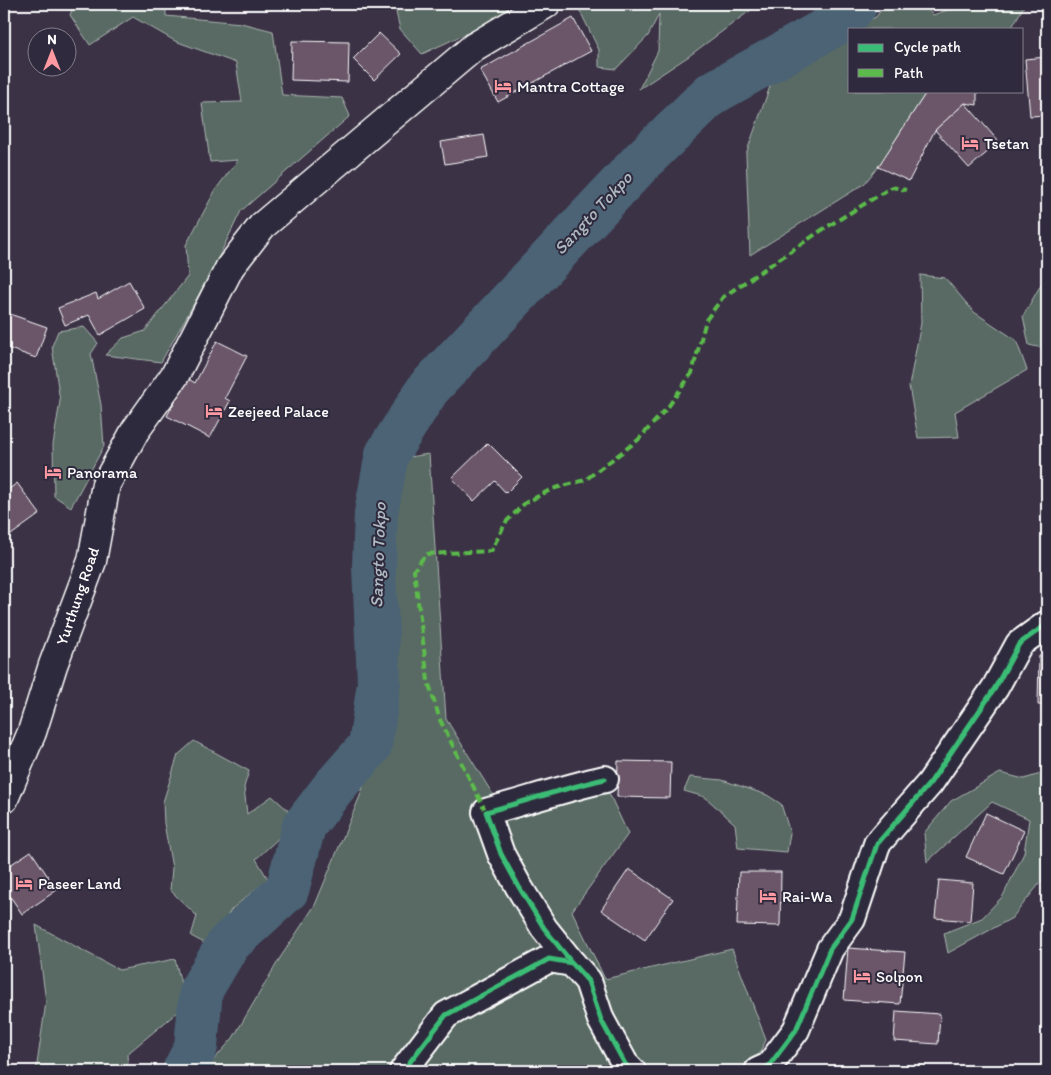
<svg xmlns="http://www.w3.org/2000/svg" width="1051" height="1075" viewBox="0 0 1051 1075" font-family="Itim,sans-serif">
  <rect width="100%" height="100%" fill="#3b3246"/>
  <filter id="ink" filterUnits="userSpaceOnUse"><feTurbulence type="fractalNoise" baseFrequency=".02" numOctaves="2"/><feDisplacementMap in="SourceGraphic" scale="10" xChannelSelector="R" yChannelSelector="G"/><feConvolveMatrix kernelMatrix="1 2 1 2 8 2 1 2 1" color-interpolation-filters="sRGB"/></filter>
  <g filter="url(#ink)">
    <g fill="#596b63" stroke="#acb5b1">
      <polygon points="74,4 166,4 166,16 241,23 273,31 282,95 342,98 350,116 241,211 210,275 161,362 105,355 123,338 145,331 188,276 186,245 216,189 238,160 210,162 202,103 242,102 236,63 175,41 133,17 90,45 70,15"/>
      <polygon points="394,4 508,4 506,15 422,54 400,29"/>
      <polygon points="581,4 759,4 689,56 639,89 658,51 659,14 648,36 616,69 599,67 599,50 579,9"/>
      <polygon points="885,4 922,4 933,15 964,4 1025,4 1011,29 850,29 850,91 927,91 878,167 864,184 750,255 746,154 773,78 832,36 876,17"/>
      <polygon points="1047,274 1047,349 1029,345 1023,316"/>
      <polygon points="920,275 945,278 974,312 1016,340 1027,370 955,412 959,437 918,438 909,386 921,323"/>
      <polygon points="84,327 98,343 91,354 101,405 104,446 71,507 54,496 53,445 60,401 52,346 58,331"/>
      <polygon points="429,454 446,719 497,801 608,791 628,834 572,911 605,979 732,949 766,1040 751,1071 204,1071 233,1038 280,958 315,905 360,796 386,717 378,582 392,493 402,458"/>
      <polygon points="194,741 249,771 244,787 247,814 272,796 290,812 282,835 256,859 268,879 232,909 206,944 191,936 197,916 170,890 172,868 164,823 163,802 178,755"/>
      <polygon points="1047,772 1047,867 1044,878 1012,918 948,953 944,933 982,918 1003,896 1024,853 1029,819 992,802 927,862 924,833 951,801 1000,773 1024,779"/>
      <polygon points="690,777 722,780 767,795 781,804 790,833 787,852 738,848 735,824 705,797 684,791"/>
      <polygon points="36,925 119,970 175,959 186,1005 127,1054 128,1071 36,1071 46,1002"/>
    </g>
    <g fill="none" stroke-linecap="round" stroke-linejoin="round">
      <polyline stroke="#4b6475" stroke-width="44" points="184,1071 196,1047 201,990 228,944 287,890 304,826 333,788 370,746 379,683 374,567 376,513 387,454 428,389 643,160 711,94 841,21 856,4"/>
    </g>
    <g fill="#6a5469" stroke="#fff">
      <polygon points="573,18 591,51 498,102 480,70"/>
      <polygon points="379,33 401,54 374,80 353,59"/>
      <polygon points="292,41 349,42 348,82 291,80"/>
      <polygon points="1047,57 1047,115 1030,116 1025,59"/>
      <polygon points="927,91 977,91 977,105 965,103 935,130 909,181 878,167"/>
      <polygon points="965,103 999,142 969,168 935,130"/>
      <polygon points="484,135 488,157 445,164 441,142"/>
      <polygon points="129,281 145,309 100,335 89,315 65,325 58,308 96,293 98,299"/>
      <polygon points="4,312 47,327 36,358 4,347"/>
      <polygon points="217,341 247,356 225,398 230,401 210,438 167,416 187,378 195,383"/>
      <polygon points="488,443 522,477 506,493 495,481 474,501 452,478"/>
      <polygon points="17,483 40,514 4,540 4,493"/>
      <polygon points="1039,656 1047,656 1047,705 1038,705"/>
      <polygon points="618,761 671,762 670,798 617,797"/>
      <polygon points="986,813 1024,831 1004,874 966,857"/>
      <polygon points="31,851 57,890 22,914 4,887 4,869"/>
      <polygon points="629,869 673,899 645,940 601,910"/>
      <polygon points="739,872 781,872 780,926 737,925"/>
      <polygon points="939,880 973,883 970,921 935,918"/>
      <polygon points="848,948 905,952 900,1004 844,1000"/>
      <polygon points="896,1011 940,1014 938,1044 894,1041"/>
    </g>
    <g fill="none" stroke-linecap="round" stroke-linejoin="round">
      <g stroke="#fff" stroke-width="30">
        <g id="minor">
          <path d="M572,963L544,928L519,887L501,854L486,812C526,801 565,788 605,779"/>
          <polyline points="403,1071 446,1015 549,959 572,963 588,981 601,1020 625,1064 632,1071"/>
          <polyline points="758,1071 769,1066 796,1030 830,949 852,919 877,844 930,783 995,688 1019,644 1047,624"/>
        </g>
      </g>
      <g stroke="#fff" stroke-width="31">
        <polyline id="major" points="4,799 32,732 53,665 92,561 106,484 135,431 175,375 230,267 262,226 474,47 546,4"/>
      </g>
      <use href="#minor" stroke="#2f2a3d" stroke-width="26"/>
      <use href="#major" stroke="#2f2a3d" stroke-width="28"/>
      <polyline stroke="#5cbc4b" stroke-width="4" stroke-dasharray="8 4" stroke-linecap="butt" points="486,812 440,720 428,681 414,570 426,554 491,551 506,522 525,503 552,489 585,480 638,440 668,407 692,373 706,320 723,297 822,230 892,187 906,190"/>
      <g stroke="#2f2a3d" stroke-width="8">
        <g id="cycleway">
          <path d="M572,963L544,928L519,887L501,854L486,812C526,801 565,788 605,779"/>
          <polyline points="403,1071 446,1015 549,959 572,963 588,981 601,1020 625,1064 632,1071"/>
          <polyline points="758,1071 769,1066 796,1030 830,949 852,919 877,844 930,783 995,688 1019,644 1047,624"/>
        </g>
      </g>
      <use href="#cycleway" stroke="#3abd76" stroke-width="5"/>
    </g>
  </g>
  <defs>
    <g id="hotel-bare" transform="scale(1.35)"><path d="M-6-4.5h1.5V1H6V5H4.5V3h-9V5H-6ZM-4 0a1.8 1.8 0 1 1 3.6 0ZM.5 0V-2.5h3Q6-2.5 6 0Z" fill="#ff9aa2" stroke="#2f2a3d" stroke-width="2.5" paint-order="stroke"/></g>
  </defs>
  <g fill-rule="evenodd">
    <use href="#hotel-bare" x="503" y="86"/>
    <use href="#hotel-bare" x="970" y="143"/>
    <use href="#hotel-bare" x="214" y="411"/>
    <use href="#hotel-bare" x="53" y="472"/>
    <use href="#hotel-bare" x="24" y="883"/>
    <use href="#hotel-bare" x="768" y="896"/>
    <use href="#hotel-bare" x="862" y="976"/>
  </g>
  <g text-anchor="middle" stroke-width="4" stroke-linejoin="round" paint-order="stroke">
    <g font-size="16" fill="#fff" stroke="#2f2a3d" text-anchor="start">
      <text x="517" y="92">Mantra Cottage</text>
      <text x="984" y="149">Tsetan</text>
      <text x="228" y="417">Zeejeed Palace</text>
      <text x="67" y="478">Panorama</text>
      <text x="38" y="889">Paseer Land</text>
      <text x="782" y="902">Rai-Wa</text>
      <text x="876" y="982">Solpon</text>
    </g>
    <g font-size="16" fill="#fff" stroke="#2f2a3d">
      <text transform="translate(77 596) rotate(-71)" y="6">Yurthung Road</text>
    </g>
    <g font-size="18" font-style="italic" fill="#aeb9c1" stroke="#2f2a3d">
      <text transform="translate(593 213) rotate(-47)" y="6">Sangto Tokpo</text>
      <text transform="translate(378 555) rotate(-88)" y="6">Sangto Tokpo</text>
    </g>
  </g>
  <rect width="1051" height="1075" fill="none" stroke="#2f2a3d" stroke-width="20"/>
  <rect x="10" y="10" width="1031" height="1055" fill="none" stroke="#fff" stroke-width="2" filter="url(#ink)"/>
  <rect x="848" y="28" width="175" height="65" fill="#2f2a3d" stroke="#827f8b"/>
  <rect x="858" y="44" width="25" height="8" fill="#3abd76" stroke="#827f8b"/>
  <text x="894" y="52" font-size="15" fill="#ffffff">Cycle path</text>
  <rect x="858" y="69" width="25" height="8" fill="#5cbc4b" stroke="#827f8b"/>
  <text x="894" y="78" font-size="15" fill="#ffffff">Path</text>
  <g transform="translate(52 52)"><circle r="24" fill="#2f2a3d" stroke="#827f8b"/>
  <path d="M0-4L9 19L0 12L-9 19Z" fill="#ff9aa2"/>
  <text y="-8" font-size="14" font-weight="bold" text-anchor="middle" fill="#ffffff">N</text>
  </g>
</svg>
